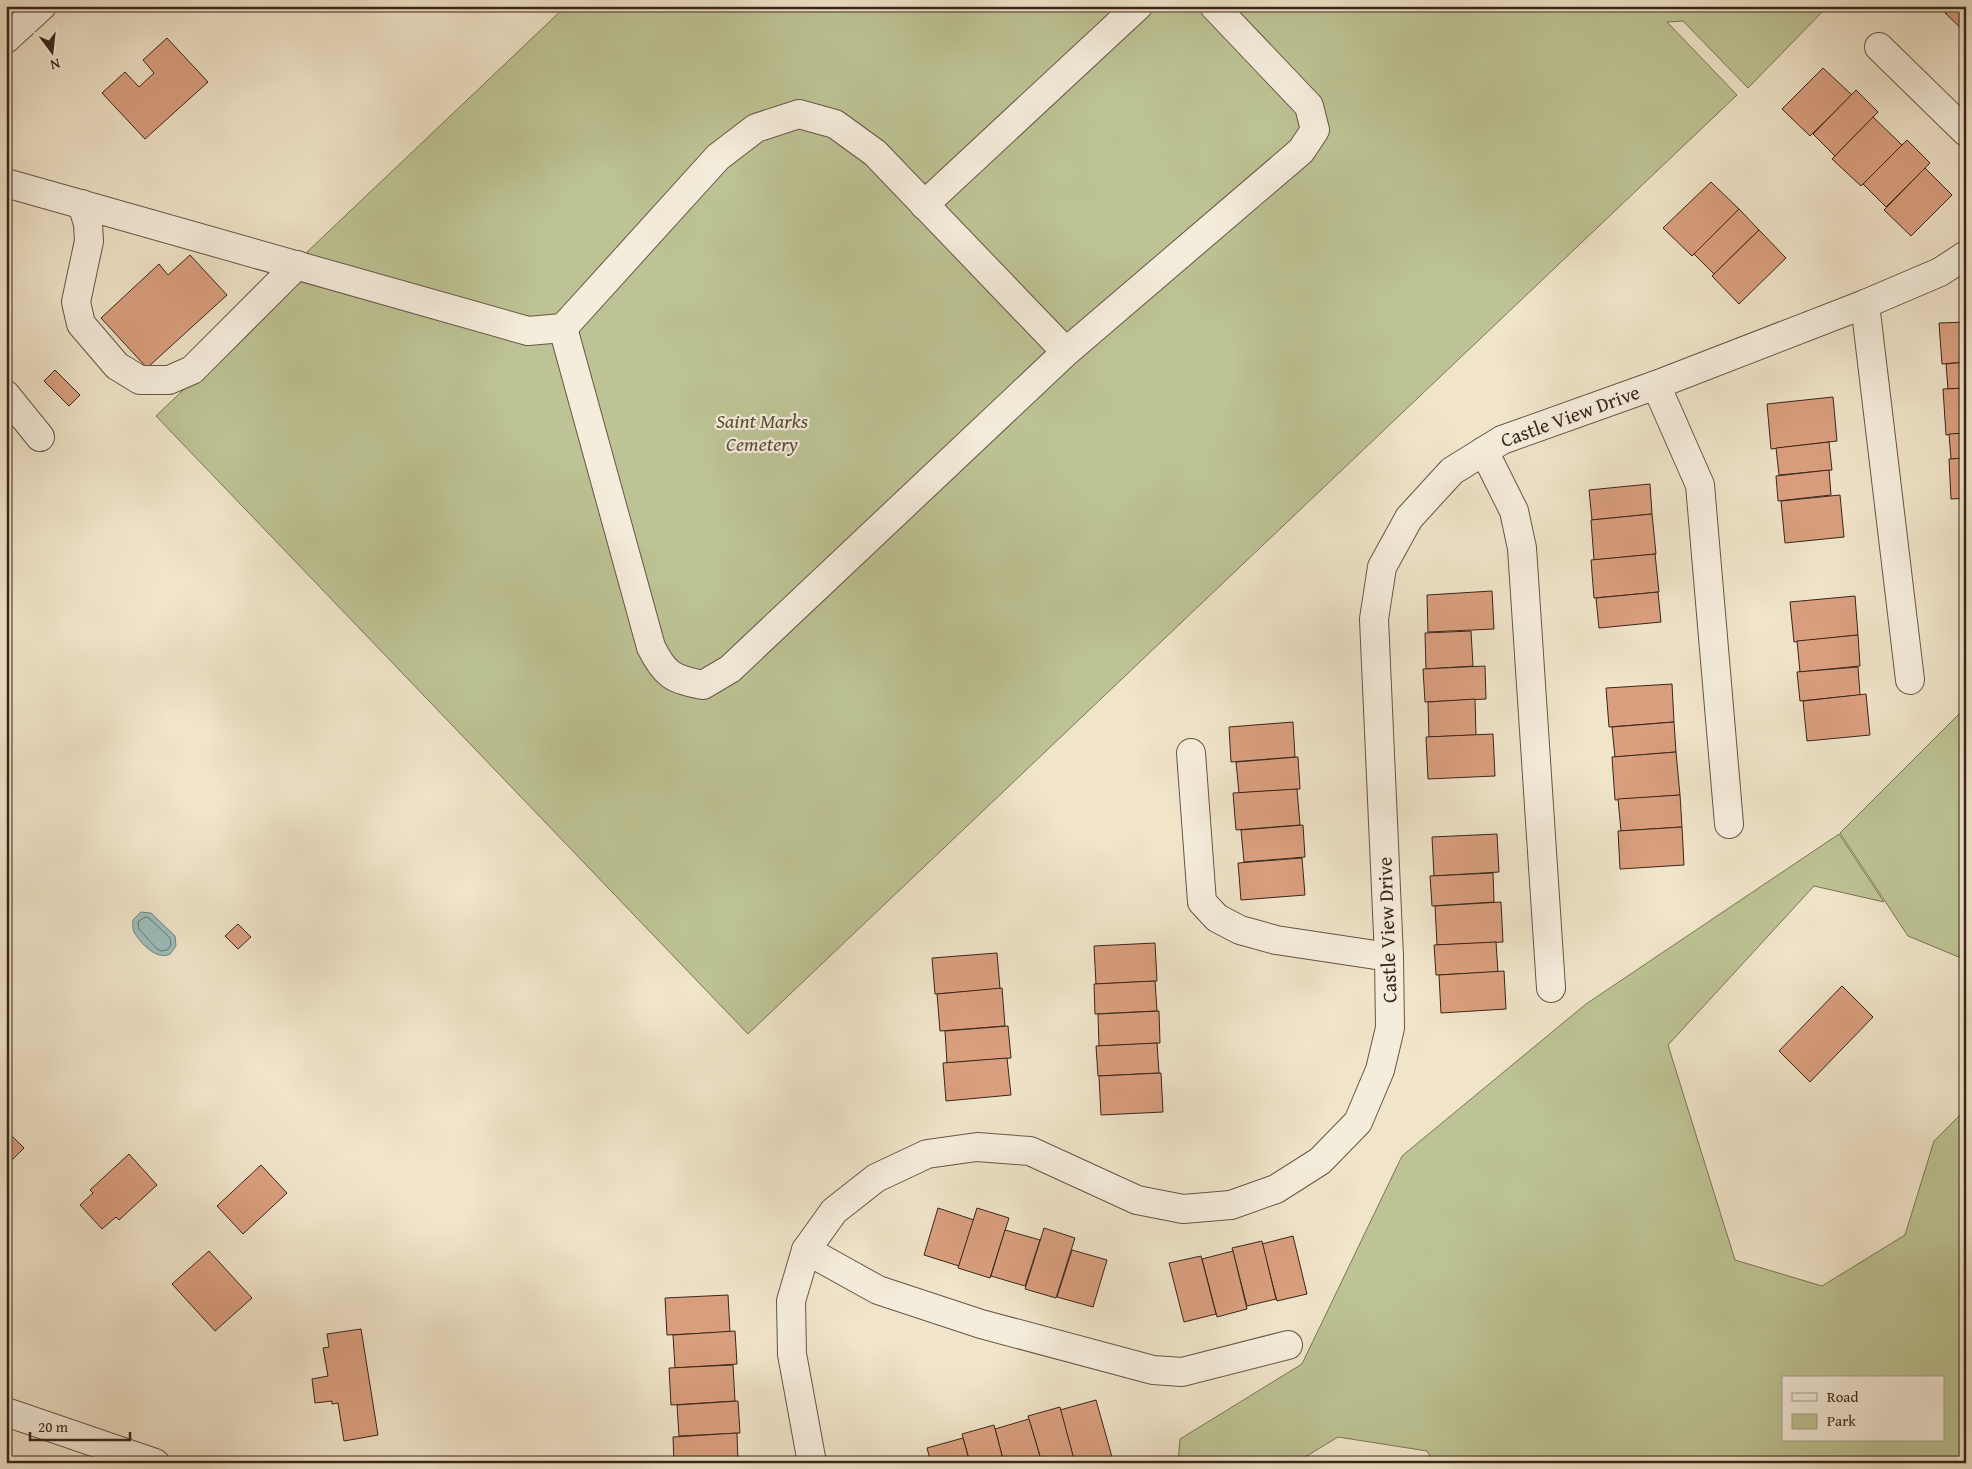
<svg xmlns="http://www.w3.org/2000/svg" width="1972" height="1469" viewBox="0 0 1972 1469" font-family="'Gentium Book Plus',serif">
  <rect width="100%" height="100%" fill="#f0e4c9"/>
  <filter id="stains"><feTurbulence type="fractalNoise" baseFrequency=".004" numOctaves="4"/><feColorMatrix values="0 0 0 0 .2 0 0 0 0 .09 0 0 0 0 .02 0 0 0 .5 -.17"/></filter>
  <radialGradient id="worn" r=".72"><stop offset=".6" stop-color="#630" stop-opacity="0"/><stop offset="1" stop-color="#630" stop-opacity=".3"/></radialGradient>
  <g fill="#bdc394" stroke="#7b7457" fill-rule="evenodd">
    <polygon points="566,6 1828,6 1748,88 1683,21 1667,22 1737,95 748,1034 156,416 316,263 307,252"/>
    <polygon points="1966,707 1966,960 1908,936 1840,833"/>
    <path d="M1839,834L1884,902L1814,886L1668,1045L1735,1260L1822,1286L1905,1235L1934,1141L1966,1109V1463H1434L1427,1451L1338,1437L1295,1463H1178L1180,1439L1302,1364L1402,1156L1586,1004ZM1783,1378H1943V1440H1783Z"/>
  </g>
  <path fill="#9bbebb" stroke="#74817b" d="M141,912L151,913L175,936L176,946L170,954C157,961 140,943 134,932C132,928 133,924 133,920Z"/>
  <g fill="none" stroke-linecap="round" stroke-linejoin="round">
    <polygon stroke="#6a726a" stroke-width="1" points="146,917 149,918 170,938 171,945 167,950 161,951 157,949 139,929 138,922"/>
  </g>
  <g fill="#da9f7f" stroke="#39251a">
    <polygon points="1939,6 1953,6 1946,14"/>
    <polygon points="1953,6 1966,6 1965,32 1946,14"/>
    <polygon points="167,38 208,82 145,139 102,93 125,72 139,87 154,73 143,60"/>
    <polygon points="1823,68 1852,95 1810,136 1782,109"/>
    <polygon points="1856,90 1878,112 1835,156 1813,134"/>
    <polygon points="1873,117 1902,145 1861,186 1832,159"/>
    <polygon points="1907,140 1930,163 1886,207 1863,184"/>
    <polygon points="1925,168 1952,195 1911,236 1884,210"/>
    <polygon points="1711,182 1739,209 1692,256 1663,228"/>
    <polygon points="1739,209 1759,230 1714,274 1694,254"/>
    <polygon points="1759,230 1786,258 1739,304 1712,276"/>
    <polygon points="190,255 227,295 147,368 101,318 159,264 168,275"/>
    <polygon points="1966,322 1966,362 1942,364 1939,323"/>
    <polygon points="1966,362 1966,388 1948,389 1946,364"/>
    <polygon points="55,370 80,395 69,406 44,381"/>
    <polygon points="1966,388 1966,433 1946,435 1943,389"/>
    <polygon points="1833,397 1837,441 1771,449 1767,404"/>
    <polygon points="1966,433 1966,458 1951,459 1949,434"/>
    <polygon points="1829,442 1832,470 1779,475 1776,448"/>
    <polygon points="1966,458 1966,498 1951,499 1949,459"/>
    <polygon points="1829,470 1831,495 1778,501 1776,476"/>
    <polygon points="1650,484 1652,514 1592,520 1589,490"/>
    <polygon points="1840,495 1844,537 1785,543 1781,501"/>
    <polygon points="1652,514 1656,554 1594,560 1591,520"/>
    <polygon points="1655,554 1659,592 1594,598 1591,560"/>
    <polygon points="1492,591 1494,629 1428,632 1427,595"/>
    <polygon points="1658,592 1661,622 1599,628 1596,598"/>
    <polygon points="1855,596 1858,635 1794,642 1790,602"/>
    <polygon points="1471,631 1473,666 1426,669 1425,633"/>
    <polygon points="1858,635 1860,666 1800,672 1797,641"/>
    <polygon points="1485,666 1486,699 1425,702 1423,669"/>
    <polygon points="1858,667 1860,695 1800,701 1797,672"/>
    <polygon points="1672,684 1674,722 1609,727 1606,688"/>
    <polygon points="1866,694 1870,735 1807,741 1803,701"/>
    <polygon points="1475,699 1476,735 1429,737 1428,702"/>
    <polygon points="1293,722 1295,757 1231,762 1229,727"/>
    <polygon points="1674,722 1676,752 1615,757 1612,727"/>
    <polygon points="1493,734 1495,776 1428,779 1426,737"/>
    <polygon points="1676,752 1680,795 1615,800 1612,757"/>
    <polygon points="1298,757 1300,789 1239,793 1236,762"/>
    <polygon points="1297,789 1300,825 1236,830 1233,793"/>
    <polygon points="1680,795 1682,827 1621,831 1618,799"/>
    <polygon points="1303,825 1305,857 1244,862 1241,830"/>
    <polygon points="1682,827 1684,865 1620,869 1618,831"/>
    <polygon points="1497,834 1499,872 1434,876 1432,837"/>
    <polygon points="1302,858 1305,895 1241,900 1238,863"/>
    <polygon points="1493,873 1494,902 1432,906 1430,876"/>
    <polygon points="1501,902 1503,942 1437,945 1435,906"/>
    <polygon points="238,924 251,937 238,949 225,936"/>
    <polygon points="1496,942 1498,972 1436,975 1434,945"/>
    <polygon points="1155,943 1157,981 1096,984 1094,946"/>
    <polygon points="997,953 1000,989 935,994 932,958"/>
    <polygon points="1504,971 1506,1009 1441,1013 1439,975"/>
    <polygon points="1155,981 1157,1011 1095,1014 1094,984"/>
    <polygon points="1842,986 1873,1017 1810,1082 1779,1051"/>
    <polygon points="1002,988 1005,1026 940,1031 937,994"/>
    <polygon points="1159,1011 1160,1043 1099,1046 1098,1014"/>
    <polygon points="1008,1026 1011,1058 947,1063 945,1031"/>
    <polygon points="1157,1043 1159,1073 1098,1076 1096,1046"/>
    <polygon points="1007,1058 1011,1095 946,1101 943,1063"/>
    <polygon points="1161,1073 1163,1112 1101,1115 1099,1076"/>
    <polygon points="11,1135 24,1148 6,1166 6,1139"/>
    <polygon points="129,1154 157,1185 119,1220 116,1217 102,1229 80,1205 93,1193 90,1190"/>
    <polygon points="261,1165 287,1193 243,1234 217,1206"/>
    <polygon points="938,1208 974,1220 959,1266 924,1255"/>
    <polygon points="977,1208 1009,1218 990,1278 958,1268"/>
    <polygon points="1044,1228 1075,1238 1056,1298 1025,1289"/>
    <polygon points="1005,1230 1040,1240 1025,1286 991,1276"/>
    <polygon points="1293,1236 1307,1294 1277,1301 1262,1244"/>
    <polygon points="1262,1241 1276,1299 1247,1306 1232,1248"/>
    <polygon points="1072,1250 1107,1260 1093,1307 1057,1297"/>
    <polygon points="209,1251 252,1298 215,1331 172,1284"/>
    <polygon points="1233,1251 1247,1309 1217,1317 1202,1259"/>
    <polygon points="1201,1256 1216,1314 1184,1322 1169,1263"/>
    <polygon points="728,1295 730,1332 667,1335 665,1298"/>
    <polygon points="361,1329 378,1435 344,1441 338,1403 332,1404 332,1401 315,1403 312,1379 328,1376 323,1348 329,1347 327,1334"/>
    <polygon points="735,1331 737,1364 675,1368 673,1335"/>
    <polygon points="733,1365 735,1401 671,1405 669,1368"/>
    <polygon points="1096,1400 1112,1457 1092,1463 1075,1463 1060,1410"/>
    <polygon points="738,1401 740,1433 679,1436 677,1405"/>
    <polygon points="1060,1407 1075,1463 1042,1463 1028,1416"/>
    <polygon points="1029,1419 1042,1463 1004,1463 995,1429"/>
    <polygon points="994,1425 1004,1463 970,1463 962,1434"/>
    <polygon points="737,1433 738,1463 674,1463 673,1437"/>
    <polygon points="963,1438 970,1463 931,1463 927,1448"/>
  </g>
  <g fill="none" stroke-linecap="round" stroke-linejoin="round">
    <g stroke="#675546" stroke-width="30">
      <g id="minor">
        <polyline points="6,39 42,6"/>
        <polyline points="1879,47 1966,132"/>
        <polyline points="6,183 528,331 563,328 718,157 756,128 799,114 835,124 875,153 1066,352"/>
        <polyline points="82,204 88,224 89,241 76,302 81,324 117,366 140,380 169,380 192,370 297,265"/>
        <polyline points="924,205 1138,6"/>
        <polyline points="1865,304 1910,680"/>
        <path d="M563,328L651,647C665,675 672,679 703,685L730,669L1066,352L1301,151L1315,130L1309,106L1214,6"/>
        <polyline points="1656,385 1700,485 1729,824"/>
        <polyline points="6,395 40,437"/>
        <polyline points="1484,451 1514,511 1522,548 1551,988"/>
        <polyline points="1191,753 1202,902 1217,918 1240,930 1276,940 1389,957"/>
        <polyline points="806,1250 878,1290 981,1324 1153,1370 1182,1372 1288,1345"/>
        <polyline points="6,1412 155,1463"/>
        <polyline points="812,1463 792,1354 791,1301 806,1250 834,1211 876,1178 927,1154 977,1147 1030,1151 1137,1200 1183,1209 1231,1205 1276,1189 1320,1161 1358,1122 1380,1070 1390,1028 1389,957 1374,619 1382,567 1409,518 1452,471 1502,440 1656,385 1865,304 1940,272 1966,255"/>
      </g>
    </g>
    <use href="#minor" stroke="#f5eddc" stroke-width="28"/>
  </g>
  <g text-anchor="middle" stroke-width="4.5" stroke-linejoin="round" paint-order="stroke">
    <g font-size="20" fill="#39251a" stroke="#f5eddc">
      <text transform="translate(1570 416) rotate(-20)" y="7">Castle View Drive</text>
      <text transform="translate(1387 930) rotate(-92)" y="7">Castle View Drive</text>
    </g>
    <g font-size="20" font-style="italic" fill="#5a4c38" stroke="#f5eddc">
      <text x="762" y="428">Saint Marks<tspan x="762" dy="23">Cemetery</tspan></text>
    </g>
  </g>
  <rect width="1972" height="1469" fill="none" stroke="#f0e4c9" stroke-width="25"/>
  <rect x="8" y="8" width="1957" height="1454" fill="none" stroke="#39251a" stroke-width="2.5"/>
  <rect x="12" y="12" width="1947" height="1444" fill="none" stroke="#39251a"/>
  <rect x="1782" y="1376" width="162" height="65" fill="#f5eddc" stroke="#aa9d8e"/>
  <rect x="1792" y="1393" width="25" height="8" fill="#f5eddc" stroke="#aa9d8e"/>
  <text x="1827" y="1402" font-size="15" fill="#39251a">Road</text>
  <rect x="1792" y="1414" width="25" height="15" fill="#bdc394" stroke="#aa9d8e"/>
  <text x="1827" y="1426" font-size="15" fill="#39251a">Park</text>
  <g transform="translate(52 52) rotate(165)" stroke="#f5eddc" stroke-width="4" paint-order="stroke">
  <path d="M0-4L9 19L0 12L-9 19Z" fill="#39251a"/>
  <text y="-8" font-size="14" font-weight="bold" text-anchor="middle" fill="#39251a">N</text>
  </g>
  <path d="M30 1432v8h100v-8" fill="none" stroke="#39251a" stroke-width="2.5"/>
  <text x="38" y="1432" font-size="15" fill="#39251a" stroke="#f5eddc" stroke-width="4" paint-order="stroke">20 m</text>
  <rect width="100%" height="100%" filter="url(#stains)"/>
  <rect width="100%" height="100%" fill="url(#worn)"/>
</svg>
